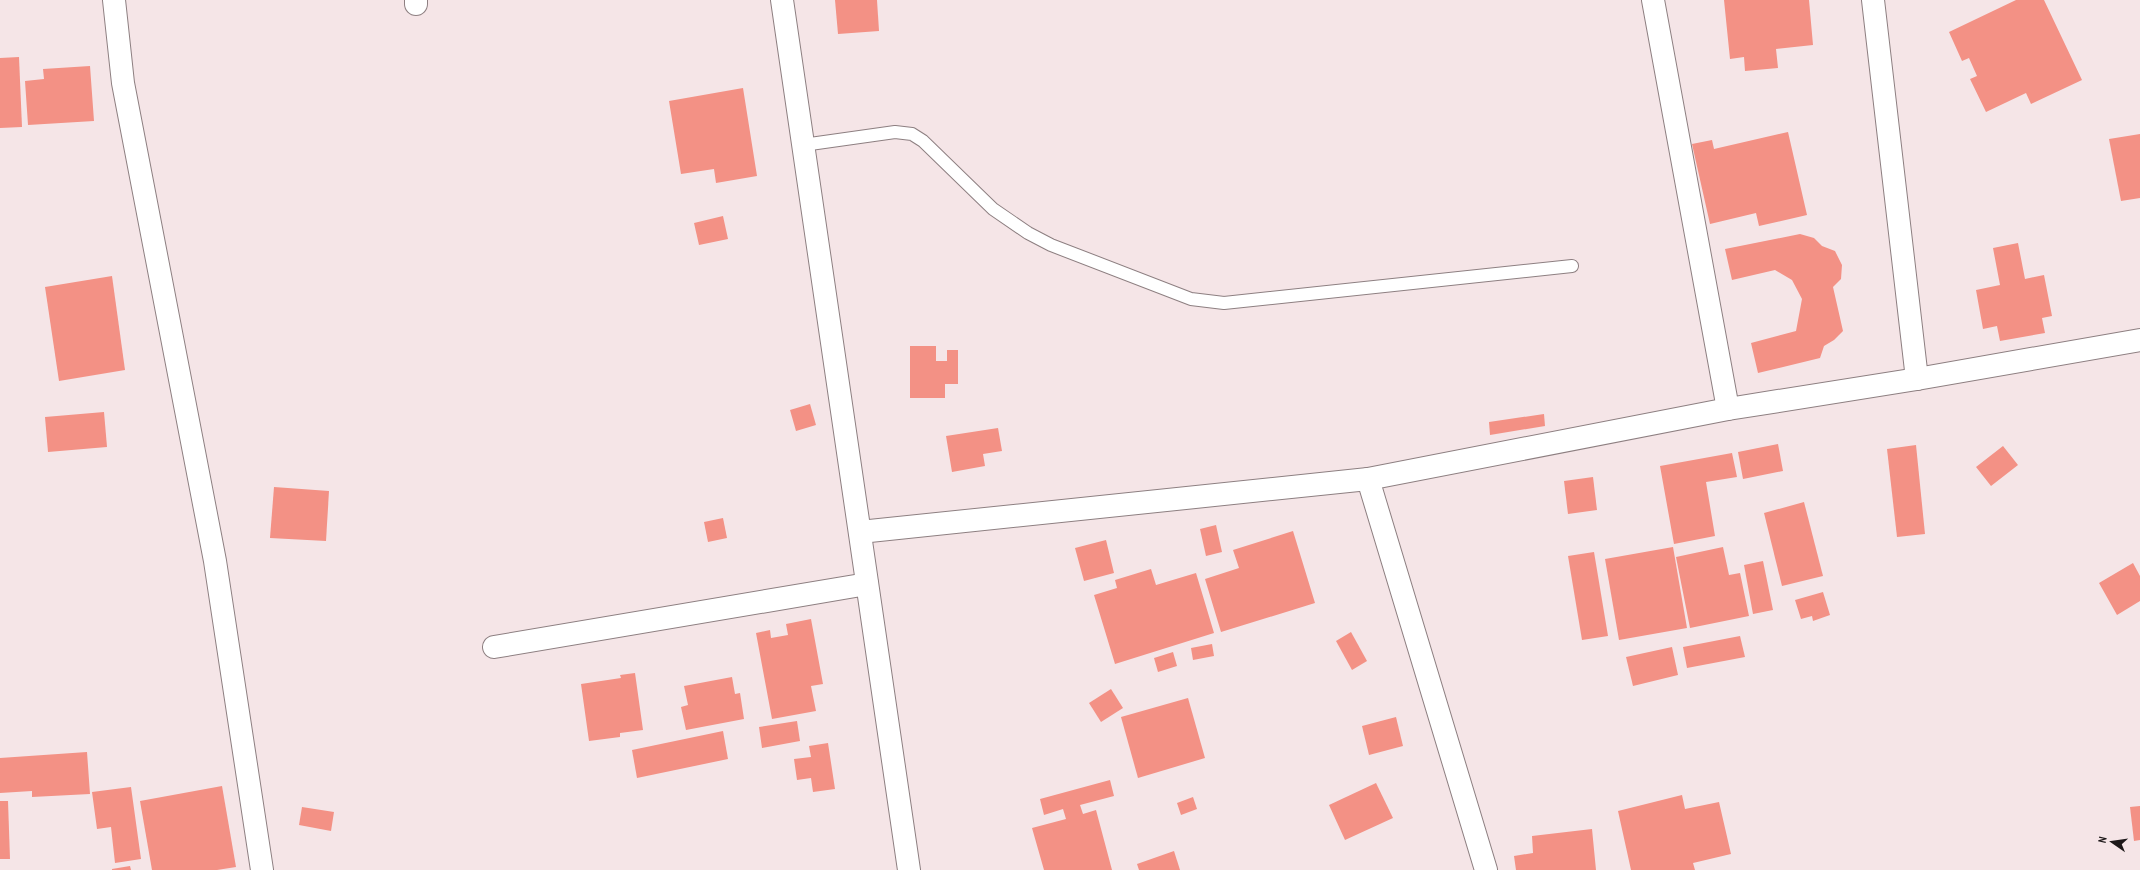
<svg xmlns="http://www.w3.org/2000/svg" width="2140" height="870" viewBox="0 0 2140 870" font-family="'PT Sans Narrow',sans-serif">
  <rect width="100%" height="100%" fill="#f5e5e7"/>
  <g fill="#f39185">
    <polygon points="835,0 877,0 879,31 838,34"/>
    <polygon points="1724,0 1809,0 1813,45 1776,49 1778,68 1745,71 1744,57 1730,59"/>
    <polygon points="2016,0 2044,0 2082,80 2031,104 2026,93 1986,112 1970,79 1977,76 1969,58 1962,61 1949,32"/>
    <polygon points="19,57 22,127 0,128 0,58"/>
    <polygon points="90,66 94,121 28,125 25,81 44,79 43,69"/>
    <polygon points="743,88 757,176 716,183 714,169 681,174 669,101"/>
    <polygon points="1788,132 1807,215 1759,226 1756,213 1710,224 1692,144 1712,140 1714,149"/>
    <polygon points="2140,134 2140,198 2121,201 2109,139"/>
    <polygon points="723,216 728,239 699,245 694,223"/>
    <polygon points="1800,234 1814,238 1822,246 1835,251 1842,265 1841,279 1833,287 1843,331 1834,340 1824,346 1820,358 1758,373 1751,343 1796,331 1802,299 1792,280 1775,270 1732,280 1725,249"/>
    <polygon points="2018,243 2025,279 2044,275 2052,316 2042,318 2045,333 2000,341 1997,326 1983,329 1976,290 2000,285 1993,248"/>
    <polygon points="112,276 125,370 59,381 45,287"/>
    <polygon points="910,346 936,346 936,361 947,361 947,350 958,350 958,384 945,384 945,398 910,398"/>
    <polygon points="810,404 816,425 796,431 790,410"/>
    <polygon points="104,412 107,447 48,452 45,417"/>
    <polygon points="1544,414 1545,426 1490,435 1489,422"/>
    <polygon points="998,428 1002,451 983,454 985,466 952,472 946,436"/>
    <polygon points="1778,444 1783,471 1743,479 1738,452"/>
    <polygon points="1916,445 1925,534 1897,537 1887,449"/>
    <polygon points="2003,446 2018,465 1991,486 1976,467"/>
    <polygon points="1732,453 1737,477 1706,482 1715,536 1674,544 1660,466"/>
    <polygon points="1593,477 1597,510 1568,514 1564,481"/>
    <polygon points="274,487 329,491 326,541 270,538"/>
    <polygon points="1804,502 1823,576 1782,586 1764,513"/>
    <polygon points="723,518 727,538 708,542 704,522"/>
    <polygon points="1216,525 1222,552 1206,556 1200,529"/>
    <polygon points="1293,531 1315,603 1221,632 1205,579 1239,568 1233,550"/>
    <polygon points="1106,540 1114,573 1084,581 1075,548"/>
    <polygon points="1673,547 1687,628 1619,640 1605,559"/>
    <polygon points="1723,547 1729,575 1740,573 1749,616 1690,628 1676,557"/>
    <polygon points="1594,552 1608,636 1582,640 1568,556"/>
    <polygon points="1763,561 1773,610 1753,614 1744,565"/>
    <polygon points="2133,563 2140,576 2140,601 2117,615 2099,583"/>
    <polygon points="1151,569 1156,585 1196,573 1214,633 1115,664 1094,595 1117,588 1115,580"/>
    <polygon points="1823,592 1830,615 1813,621 1812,616 1801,619 1795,600"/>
    <polygon points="811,619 823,684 811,686 816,711 772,719 756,633 770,630 771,638 788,635 786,624"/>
    <polygon points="1351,632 1367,661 1352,670 1336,641"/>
    <polygon points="1740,636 1745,657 1687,668 1683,647"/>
    <polygon points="1212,644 1214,656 1193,660 1191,648"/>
    <polygon points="1672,647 1678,675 1633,686 1626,657"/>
    <polygon points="1173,652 1177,666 1158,672 1154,658"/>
    <polygon points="635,673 643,730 620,733 620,737 589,741 581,684 621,678 620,675"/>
    <polygon points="732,677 735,694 740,693 744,719 686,730 681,707 688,705 684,686"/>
    <polygon points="1111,689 1123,708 1101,722 1089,703"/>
    <polygon points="1188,698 1205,758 1138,778 1121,717"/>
    <polygon points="1396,717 1403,746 1369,755 1362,726"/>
    <polygon points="797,721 800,741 762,748 759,727"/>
    <polygon points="723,731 728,759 637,778 632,750"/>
    <polygon points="828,743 835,789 813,792 811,778 797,780 794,759 811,757 809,746"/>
    <polygon points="87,752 90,794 32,797 32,791 0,793 0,758"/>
    <polygon points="1110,780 1114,796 1080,805 1083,814 1096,810 1112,870 1044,870 1032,828 1066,819 1063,809 1044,815 1040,799"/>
    <polygon points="1376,783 1393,818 1345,840 1329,805"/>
    <polygon points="222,786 236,867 217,870 152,870 140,801"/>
    <polygon points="131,787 141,859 115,863 111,827 97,829 92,792"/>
    <polygon points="1682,795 1685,809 1719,802 1731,854 1693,863 1695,870 1631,870 1618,811"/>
    <polygon points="1193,797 1197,809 1181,815 1177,803"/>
    <polygon points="0,801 8,801 10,859 0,859"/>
    <polygon points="2140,806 2140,840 2134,841 2130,807"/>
    <polygon points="302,807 334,812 331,831 299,825"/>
    <polygon points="1592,829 1596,870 1516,870 1514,856 1533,853 1532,836"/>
    <polygon points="1174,851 1180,870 1139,870 1137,864"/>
    <polygon points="130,866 131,870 112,870 112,869"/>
  </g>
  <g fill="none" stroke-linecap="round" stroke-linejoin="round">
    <g stroke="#8d7f81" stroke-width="14">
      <polyline id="lane" points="803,145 895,132 912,134 923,141 993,209 1028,233 1051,245 1191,299 1224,303 1572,266"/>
    </g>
    <g stroke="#8d7f81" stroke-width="24">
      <g id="street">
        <polyline points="114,0 123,83 215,561 262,870"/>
        <polyline points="416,0 416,4"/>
        <polyline points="782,0 909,870"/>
        <polyline points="1653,0 1728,409"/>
        <polyline points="1873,0 1917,379"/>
        <polyline points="1368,479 1486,870"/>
        <polyline points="860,532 1368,479 1728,409 1917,379 2140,340"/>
        <polyline points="494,647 867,584"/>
      </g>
    </g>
    <use href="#lane" stroke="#fff" stroke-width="12"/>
    <use href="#street" stroke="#fff" stroke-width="22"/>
  </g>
  <g transform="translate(2112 842) rotate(283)" stroke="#f5e5e7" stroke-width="3" paint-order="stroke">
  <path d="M0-3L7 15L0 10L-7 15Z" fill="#1d1819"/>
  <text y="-6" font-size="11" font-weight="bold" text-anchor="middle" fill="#1d1819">N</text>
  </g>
</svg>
